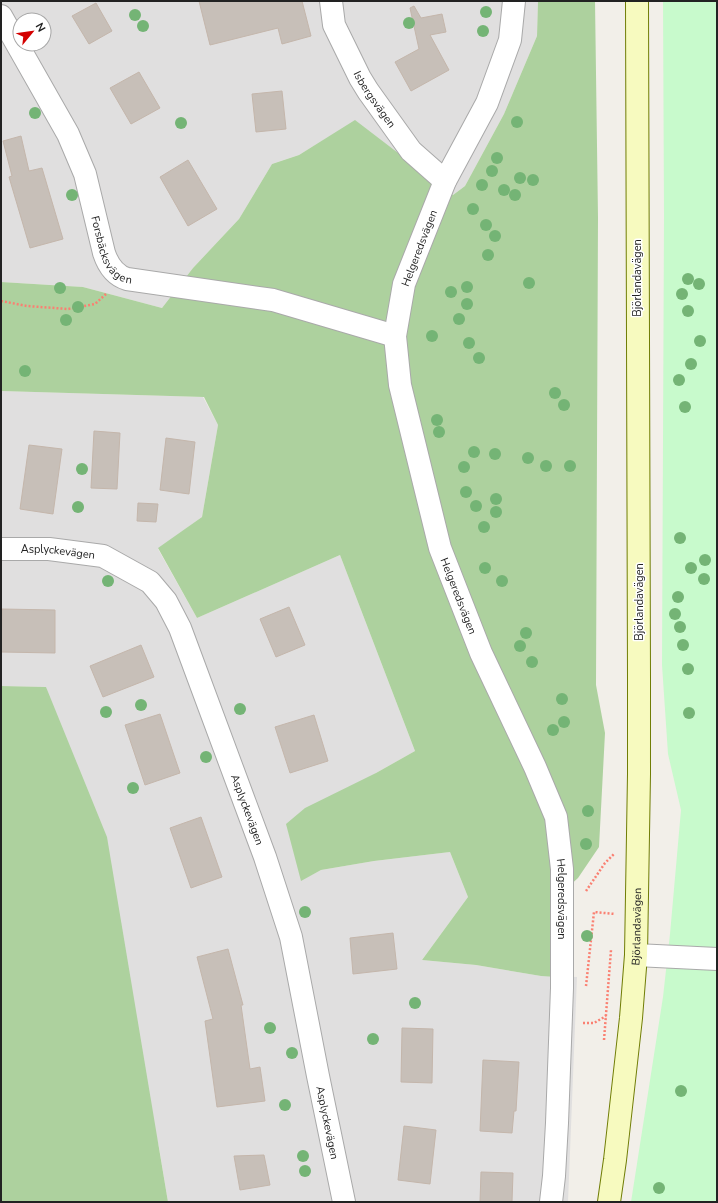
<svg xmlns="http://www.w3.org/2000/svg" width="718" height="1203" viewBox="0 0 718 1203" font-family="'Nunito Sans',sans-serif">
  <rect width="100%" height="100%" fill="#f2efe9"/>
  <g fill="#e0dfdf" fill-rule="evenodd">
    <path d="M1,1H538L537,36L504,114L465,186L453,195L355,121L299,155L272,164L239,219L193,268L162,308L83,287L1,282ZM20,20H44V44H20Z"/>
    <polygon points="1,391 203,397 218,425 202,517 158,549 197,618 340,555 415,751 376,773 301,880 321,870 374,861 450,852 468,897 422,960 476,965 541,976 577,977 568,1202 168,1202 159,1147 46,687 1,686"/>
  </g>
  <g fill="#add19e">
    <polygon points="538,1 595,1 598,218 596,685 605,733 599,847 578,878 556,898 557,977 541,976 476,965 422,960 468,897 450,852 374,861 321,870 301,881 286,824 305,808 376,773 415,751 340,555 197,618 158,548 202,517 218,425 204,397 1,391 1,282 83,287 162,308 193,268 239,219 272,164 299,155 355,120 453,195 465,186 504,114 537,36"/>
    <polygon points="1,686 46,687 107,837 168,1202 1,1202"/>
  </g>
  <polygon fill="#c8facc" points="663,1 717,1 717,1202 631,1202 663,997 670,934 681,810 668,754 662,665 664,216"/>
  <g fill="#c7bfb8" stroke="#c4b6ab">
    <polygon points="199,1 302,1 311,36 282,44 278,28 210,45"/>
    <polygon points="96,3 112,31 89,44 72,16"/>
    <polygon points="414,6 421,18 442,14 446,32 430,35 449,70 411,91 395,62 419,49 410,8"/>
    <polygon points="139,72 160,108 131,124 110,88"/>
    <polygon points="282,91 286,129 256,132 252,94"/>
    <polygon points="21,136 29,171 42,168 63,239 30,248 9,177 12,176 3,141"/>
    <polygon points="188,160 217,209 188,226 160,177"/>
    <polygon points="94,431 120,433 117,489 91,488"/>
    <polygon points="166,438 195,442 189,494 160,490"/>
    <polygon points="29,445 62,449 53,514 20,509"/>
    <polygon points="138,503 158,504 156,522 137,521"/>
    <polygon points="289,607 305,645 276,657 260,619"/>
    <polygon points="2,609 55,610 55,653 1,652"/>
    <polygon points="141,645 154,677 103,697 90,666"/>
    <polygon points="160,714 180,773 145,785 125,725"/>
    <polygon points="314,715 328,761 290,773 275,727"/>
    <polygon points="201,817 222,877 191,888 170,828"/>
    <polygon points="393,933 397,969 353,974 350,938"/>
    <polygon points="228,949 243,1005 241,1005 250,1069 260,1067 265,1101 217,1107 205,1021 213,1019 197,957"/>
    <polygon points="402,1028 433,1029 432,1083 401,1082"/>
    <polygon points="483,1060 519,1062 516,1111 514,1111 512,1133 480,1131"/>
    <polygon points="404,1126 436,1130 430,1184 398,1180"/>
    <polygon points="264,1155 270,1185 240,1190 234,1156"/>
    <polygon points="481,1172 513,1173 512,1202 480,1202"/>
  </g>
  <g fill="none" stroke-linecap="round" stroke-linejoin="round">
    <g stroke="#a9a9a9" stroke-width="24">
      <g id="street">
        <path id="s1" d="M331,1L334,25L360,78L368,91L411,151L445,181"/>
        <path id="s2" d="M514,1L510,40L487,103L445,181L404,284L395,336L400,385L440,548L481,653L535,767L556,817L562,869V988L557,1123L554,1176L551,1202"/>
        <path id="s3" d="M1,16L68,134L85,174L104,253C108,265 114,275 127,279L273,300L395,336"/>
        <path id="s4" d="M1,549H49L103,556L150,582L166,601L180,628L265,857L291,937L318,1076L344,1202"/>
        <polyline points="636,955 717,959"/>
      </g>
    </g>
    <g stroke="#707d05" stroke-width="24">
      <g id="secondary">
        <path id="s5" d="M609,1202L615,1160L631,1018L636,955L639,774V678L637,1"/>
      </g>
    </g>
    <g stroke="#fa8072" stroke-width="2.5" stroke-dasharray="2 2" stroke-linecap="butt">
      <polyline points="1,301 27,306 68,309 95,304 106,294"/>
      <polyline points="586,891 605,863 614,854"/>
      <polyline points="586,986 594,912 615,914"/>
      <polyline points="583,1023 594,1023 606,1016"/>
      <polyline points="604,1040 611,950"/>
    </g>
    <use href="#street" stroke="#fff" stroke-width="22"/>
    <use href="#secondary" stroke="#f7fabf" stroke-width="22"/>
  </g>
  <g fill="#74b475">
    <circle cx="486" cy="12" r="6"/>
    <circle cx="135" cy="15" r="6"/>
    <circle cx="409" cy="23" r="6"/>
    <circle cx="143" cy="26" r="6"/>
    <circle cx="483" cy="31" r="6"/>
    <circle cx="35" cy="113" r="6"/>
    <circle cx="517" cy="122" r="6"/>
    <circle cx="181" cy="123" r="6"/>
    <circle cx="497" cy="158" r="6"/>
    <circle cx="492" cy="171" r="6"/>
    <circle cx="520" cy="178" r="6"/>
    <circle cx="533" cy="180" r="6"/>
    <circle cx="482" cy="185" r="6"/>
    <circle cx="504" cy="190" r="6"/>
    <circle cx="72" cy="195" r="6"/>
    <circle cx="515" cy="195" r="6"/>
    <circle cx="473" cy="209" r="6"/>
    <circle cx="486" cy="225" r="6"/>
    <circle cx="495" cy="236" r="6"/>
    <circle cx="488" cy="255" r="6"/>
    <circle cx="688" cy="279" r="6"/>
    <circle cx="529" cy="283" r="6"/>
    <circle cx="699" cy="284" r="6"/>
    <circle cx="467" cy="287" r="6"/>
    <circle cx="60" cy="288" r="6"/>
    <circle cx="451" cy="292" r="6"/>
    <circle cx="682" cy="294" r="6"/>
    <circle cx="467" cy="304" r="6"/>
    <circle cx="78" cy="307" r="6"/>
    <circle cx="688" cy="311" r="6"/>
    <circle cx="459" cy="319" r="6"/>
    <circle cx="66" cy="320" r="6"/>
    <circle cx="432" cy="336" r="6"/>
    <circle cx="700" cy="341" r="6"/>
    <circle cx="469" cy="343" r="6"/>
    <circle cx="479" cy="358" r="6"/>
    <circle cx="691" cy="364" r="6"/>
    <circle cx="25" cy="371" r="6"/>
    <circle cx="679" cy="380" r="6"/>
    <circle cx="555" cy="393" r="6"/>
    <circle cx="564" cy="405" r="6"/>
    <circle cx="685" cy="407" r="6"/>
    <circle cx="437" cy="420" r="6"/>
    <circle cx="439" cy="432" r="6"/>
    <circle cx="474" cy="452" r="6"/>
    <circle cx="495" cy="454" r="6"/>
    <circle cx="528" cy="458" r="6"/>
    <circle cx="546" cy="466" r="6"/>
    <circle cx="570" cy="466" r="6"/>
    <circle cx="464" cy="467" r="6"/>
    <circle cx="82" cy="469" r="6"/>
    <circle cx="466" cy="492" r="6"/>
    <circle cx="496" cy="499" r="6"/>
    <circle cx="476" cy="506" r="6"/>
    <circle cx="78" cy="507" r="6"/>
    <circle cx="496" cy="512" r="6"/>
    <circle cx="484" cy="527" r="6"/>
    <circle cx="680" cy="538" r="6"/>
    <circle cx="705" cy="560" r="6"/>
    <circle cx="485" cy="568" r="6"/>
    <circle cx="691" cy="568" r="6"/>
    <circle cx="704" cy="579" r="6"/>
    <circle cx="108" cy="581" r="6"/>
    <circle cx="502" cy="581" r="6"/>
    <circle cx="678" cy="597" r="6"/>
    <circle cx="675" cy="614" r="6"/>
    <circle cx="680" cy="627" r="6"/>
    <circle cx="526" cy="633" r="6"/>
    <circle cx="683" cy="645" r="6"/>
    <circle cx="520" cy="646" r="6"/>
    <circle cx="532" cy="662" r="6"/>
    <circle cx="688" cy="669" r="6"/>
    <circle cx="562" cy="699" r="6"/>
    <circle cx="141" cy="705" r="6"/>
    <circle cx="240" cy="709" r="6"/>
    <circle cx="106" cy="712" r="6"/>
    <circle cx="689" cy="713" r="6"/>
    <circle cx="564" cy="722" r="6"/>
    <circle cx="553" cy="730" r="6"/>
    <circle cx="206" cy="757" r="6"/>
    <circle cx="133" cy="788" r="6"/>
    <circle cx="588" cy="811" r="6"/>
    <circle cx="586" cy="844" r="6"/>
    <circle cx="305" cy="912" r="6"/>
    <circle cx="587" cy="936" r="6"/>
    <circle cx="415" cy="1003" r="6"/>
    <circle cx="270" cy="1028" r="6"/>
    <circle cx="373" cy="1039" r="6"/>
    <circle cx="292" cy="1053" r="6"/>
    <circle cx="681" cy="1091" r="6"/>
    <circle cx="285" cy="1105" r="6"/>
    <circle cx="303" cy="1156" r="6"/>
    <circle cx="305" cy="1171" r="6"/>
    <circle cx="659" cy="1188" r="6"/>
  </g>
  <g text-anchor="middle" stroke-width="3" stroke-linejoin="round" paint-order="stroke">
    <g font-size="11" fill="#222" stroke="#fff">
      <text dy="4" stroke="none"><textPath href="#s1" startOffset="109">Isbergsvägen</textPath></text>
      <text dy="4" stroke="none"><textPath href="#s3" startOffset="262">Forsbäcksvägen</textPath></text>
      <text transform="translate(419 248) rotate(-69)" y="4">Helgeredsvägen</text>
      <text transform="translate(637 278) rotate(-90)" y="4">Björlandavägen</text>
      <text dy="4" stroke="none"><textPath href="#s4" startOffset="57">Asplyckevägen</textPath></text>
      <text dy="4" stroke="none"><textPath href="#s2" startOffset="627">Helgeredsvägen</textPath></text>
      <text transform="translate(639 602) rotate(-90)" y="4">Björlandavägen</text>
      <text dy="4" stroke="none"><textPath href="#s4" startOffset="405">Asplyckevägen</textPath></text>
      <text dy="4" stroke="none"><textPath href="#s2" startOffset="951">Helgeredsvägen</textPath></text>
      <text dy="4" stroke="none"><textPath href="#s5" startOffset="277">Björlandavägen</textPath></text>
      <text dy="4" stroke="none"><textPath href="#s4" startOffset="729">Asplyckevägen</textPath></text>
    </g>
  </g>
  <rect width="718" height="1203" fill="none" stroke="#222222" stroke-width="4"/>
  <g transform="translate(32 32) rotate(61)"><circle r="19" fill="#ffffff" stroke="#a7a7a7"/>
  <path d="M0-3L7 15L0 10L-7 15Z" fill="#d40000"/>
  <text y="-6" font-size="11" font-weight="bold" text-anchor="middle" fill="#222222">N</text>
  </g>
</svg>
